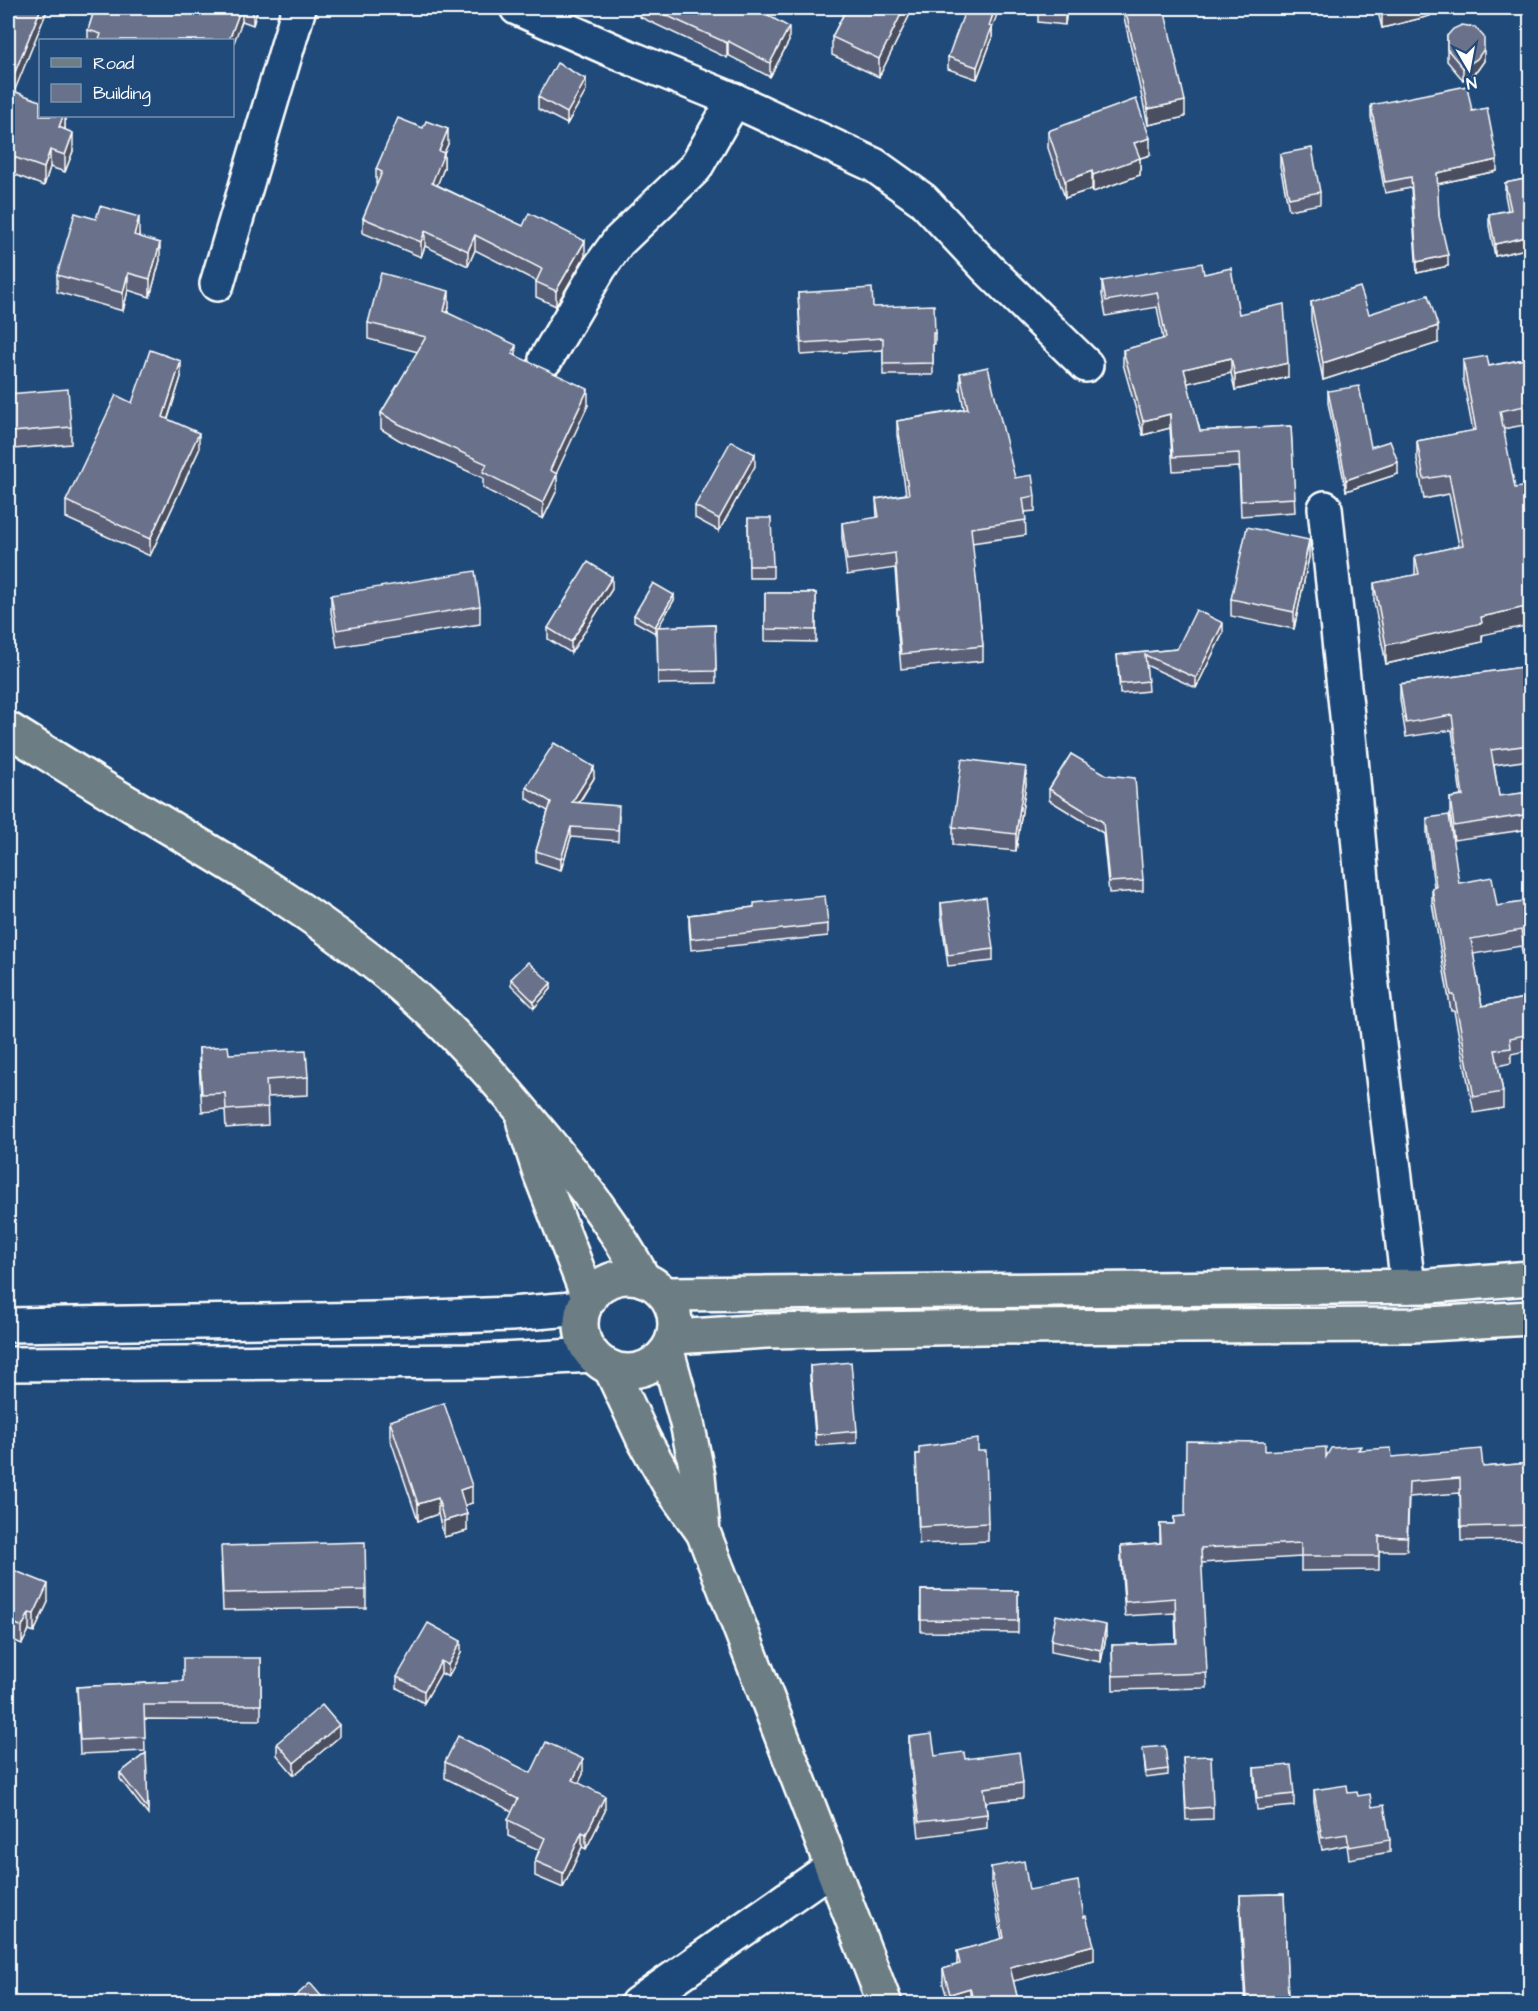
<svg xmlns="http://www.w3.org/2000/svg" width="1538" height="2011" viewBox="0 0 1538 2011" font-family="'Architects Daughter',sans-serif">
  <rect width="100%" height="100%" fill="#1f4a7a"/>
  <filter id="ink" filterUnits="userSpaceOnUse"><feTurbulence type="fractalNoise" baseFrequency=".0167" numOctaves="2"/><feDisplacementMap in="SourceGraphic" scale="12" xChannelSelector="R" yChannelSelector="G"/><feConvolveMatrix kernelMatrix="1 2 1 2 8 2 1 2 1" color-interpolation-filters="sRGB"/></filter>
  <g filter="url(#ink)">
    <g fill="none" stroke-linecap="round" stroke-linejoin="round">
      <g stroke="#fff" stroke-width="38">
        <g id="minor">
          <polyline points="517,8 626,56 734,100 874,165 923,200 988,269 1086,365"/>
          <polyline points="217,284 299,8"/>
          <polyline points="546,359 600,267 618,242 695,168 734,100"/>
          <polyline points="1325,508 1348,725 1370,969 1408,1286"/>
          <polyline points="8,1325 379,1319 511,1314 584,1308"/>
          <polyline points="8,1364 482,1361 593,1355"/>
          <polyline points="637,2004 831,1868"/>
        </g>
      </g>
      <g stroke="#fff" stroke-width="38">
        <g id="major">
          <path d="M8,729C50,755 92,782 135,807C225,860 315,913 396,981C450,1026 498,1081 542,1135C580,1181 616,1227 644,1280"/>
          <polyline points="524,1123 540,1173 589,1299"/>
          <circle cx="628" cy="1324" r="47"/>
          <polyline points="665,1294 1430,1286 1530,1278"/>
          <polyline points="674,1337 767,1331 985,1327 1412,1325 1530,1318"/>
          <polyline points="667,1351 687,1423 698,1476 703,1532 885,2004"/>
          <polyline points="610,1367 644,1440 670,1486 702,1531"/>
        </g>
      </g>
      <use href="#minor" stroke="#1f4a7a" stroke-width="33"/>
      <use href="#major" stroke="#6c7e84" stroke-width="33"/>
    </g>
    <g fill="#5a6178" stroke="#fff" stroke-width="1.5" fill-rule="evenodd">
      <polygon points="10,8 48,8 14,91 65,116 65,130 73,151 65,172 50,167 44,186 8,172 8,13"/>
      <polygon points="95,8 258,8 253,25 242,21 232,40 88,40 88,30"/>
      <polygon points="640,8 766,8 764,13 789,41 770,77 728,55 727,58 640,17"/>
      <polygon points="832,8 913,8 879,77 832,55 832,37 844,13"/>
      <polygon points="1038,8 1088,8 1087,11 1067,9 1065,25 1038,22"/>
      <polygon points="1122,8 1160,8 1185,117 1148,125"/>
      <polygon points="1377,8 1430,8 1430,16 1382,28"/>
      <polygon points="992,29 992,39 977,79 948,69 948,57"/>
      <polygon points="1447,36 1484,61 1477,71 1463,80 1447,61"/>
      <polygon points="586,91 567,124 538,109 538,97"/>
      <polygon points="1371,105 1472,111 1497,171 1437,184 1439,216 1448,266 1417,273 1411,188 1385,193 1371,117"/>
      <polygon points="1048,131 1150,155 1140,158 1140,175 1093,192 1092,189 1065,198 1048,148"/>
      <polygon points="448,144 444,153 444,168 437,185 585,256 556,306 536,297 536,281 475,250 468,266 425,246 421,257 363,233 363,218 377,185 376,184 376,169"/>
      <polygon points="1280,154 1320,192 1320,204 1289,210 1280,166"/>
      <polygon points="1530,178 1530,248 1495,256 1489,226 1489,214 1508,210 1505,195 1505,183"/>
      <polygon points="139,235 139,237 160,260 150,297 128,290 123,311 57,292 57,275"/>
      <polygon points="1204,274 1239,314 1288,377 1235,390 1231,373 1187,383 1200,431 1291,426 1295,512 1241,516 1239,467 1173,471 1170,428 1143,435 1123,364 1123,350 1163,339 1157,307 1106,316 1102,295 1102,281"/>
      <polygon points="798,293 873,307 935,333 935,344 933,344 933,375 883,375 883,350 801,355"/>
      <polygon points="1311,302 1369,314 1438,343 1323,380 1311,320"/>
      <polygon points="449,307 448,313 516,356 588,405 556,473 557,490 543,519 483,488 483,478 399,440 381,429 381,413 418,352 368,339 368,323"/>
      <polygon points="1530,358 1530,424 1503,429 1482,642 1386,664 1374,602 1374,583 1415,575 1415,556 1459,546 1449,494 1424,499 1417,460 1417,441 1473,431 1463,379 1463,360 1489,366"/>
      <polygon points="960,373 1015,478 1035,496 1035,511 1025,512 1026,535 972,543 983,646 983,661 901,669 897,624 897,609 898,609 895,568 847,575 842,538 842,523 877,518 876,499 906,494 897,435 897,421 964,409 960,388"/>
      <polygon points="181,377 168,419 199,450 150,556 66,518 66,501 132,403"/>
      <polygon points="1328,391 1371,447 1398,474 1346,491 1328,403"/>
      <polygon points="8,394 71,427 71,444 13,449 13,461 8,462"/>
      <polygon points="755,466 719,531 695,518 695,506"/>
      <polygon points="748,518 773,566 773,578 749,578"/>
      <polygon points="1309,557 1294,629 1231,616 1231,599"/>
      <polygon points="612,589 571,653 548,639 548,628"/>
      <polygon points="765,593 816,593 816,642 765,641"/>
      <polygon points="331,595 480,606 480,624 337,647 331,612"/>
      <polygon points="674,600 658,627 715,625 716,683 658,684 657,628 655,633 634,621 634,615"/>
      <polygon points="1223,633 1196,688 1146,665 1148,691 1120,694 1117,655 1177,649"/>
      <polygon points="1530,666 1530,760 1494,765 1499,796 1530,792 1530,829 1454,840 1450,813 1450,798 1461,796 1452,730 1406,737 1400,699 1400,684"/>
      <polygon points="1071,754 1143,880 1143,891 1109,893 1103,833 1049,800 1049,789"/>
      <polygon points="594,778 579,803 619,816 618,841 571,837 561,870 536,862 536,851 548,811 526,798 526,787"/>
      <polygon points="1026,784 1016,851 953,845 953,827"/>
      <path d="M1427,818L1459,883L1497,906L1530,901V1050L1511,1054V1063L1498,1066L1503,1092V1108L1474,1113L1454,1011H1451L1432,903V888L1434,887L1427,833ZM1521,946L1530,997L1482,1006L1473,954Z"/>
      <polygon points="941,903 993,949 993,961 948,966 941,915"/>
      <polygon points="754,907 828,924 828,936 691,950 689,926 689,915"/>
      <polygon points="511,979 551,989 534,1008 511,985"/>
      <polygon points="199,1048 229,1054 308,1077 308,1095 267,1097 268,1125 226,1128 225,1110 202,1112 199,1065"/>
      <polygon points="810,1366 857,1431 857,1443 816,1446 810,1377"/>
      <polygon points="390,1421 472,1503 464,1505 467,1531 444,1537 438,1514 418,1521 390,1438"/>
      <polygon points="1361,1450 1392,1457 1483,1467 1530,1463 1530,1540 1461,1541 1460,1493 1409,1497 1407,1551 1379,1551 1379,1570 1301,1571 1301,1557 1201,1563 1207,1688 1113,1690 1112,1645 1176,1643 1175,1613 1125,1616 1121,1560 1121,1546 1160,1543 1160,1524 1174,1524 1174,1517 1185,1516 1265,1451 1326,1457"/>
      <polygon points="978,1451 988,1523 988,1541 919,1544 916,1454"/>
      <polygon points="221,1563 366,1590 366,1608 223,1610"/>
      <polygon points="8,1568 48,1602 34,1632 29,1630 22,1644 8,1638"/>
      <polygon points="921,1590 1018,1591 1018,1633 921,1632"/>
      <polygon points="1106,1637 1101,1662 1051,1652 1051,1640"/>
      <polygon points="461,1653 448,1677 441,1673 424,1703 397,1688 397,1677"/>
      <polygon points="261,1658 261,1720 144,1719 145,1751 80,1754 77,1687 183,1681"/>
      <polygon points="339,1737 294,1775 277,1755 277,1743"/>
      <polygon points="909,1737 935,1756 965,1759 1023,1783 1023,1798 986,1802 987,1814 987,1828 919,1837 909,1752"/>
      <polygon points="1143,1748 1168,1769 1168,1775 1146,1778"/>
      <polygon points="146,1753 148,1815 120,1779 120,1773"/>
      <polygon points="1183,1757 1213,1807 1213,1819 1186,1820"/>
      <polygon points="445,1762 531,1773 583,1774 578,1783 605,1811 586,1849 582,1847 563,1888 535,1876 535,1861 539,1850 508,1836 508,1820 512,1811 445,1778"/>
      <polygon points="1254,1768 1294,1794 1294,1806 1257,1810 1254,1780"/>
      <polygon points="1314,1790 1348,1793 1358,1796 1372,1807 1390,1840 1390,1852 1349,1859 1347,1845 1322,1850 1314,1802"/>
      <polygon points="991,1867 1029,1890 1084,1917 1094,1960 1013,1981 1019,2004 949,2004 943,1984 943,1969 957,1965 957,1951 1002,1939 991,1882"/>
      <polygon points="1284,1894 1288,2004 1245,2004 1240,1913 1240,1895"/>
    </g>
    <g fill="#4a4f61" stroke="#fff" stroke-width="1.5">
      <polygon points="41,8 48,8 8,107 8,89"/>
      <polygon points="241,8 242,8 242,21 232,48 232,40 229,40"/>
      <polygon points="253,8 258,8 253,25"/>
      <polygon points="759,8 766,8 758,24 758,10"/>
      <polygon points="904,8 913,8 879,77 879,59"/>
      <polygon points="995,8 999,8 992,29 992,39 977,79 977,67 989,26"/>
      <polygon points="1065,8 1067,8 1065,25"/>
      <polygon points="1395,8 1430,8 1430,16 1382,28 1382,11"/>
      <polygon points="789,27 789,41 770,77 770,63"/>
      <polygon points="728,41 728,55 727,58 727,43"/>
      <polygon points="1484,49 1484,61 1477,71 1463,80 1463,68"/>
      <polygon points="586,79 586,91 567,124 567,113"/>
      <polygon points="1185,101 1185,117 1148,125 1148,109"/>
      <polygon points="63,116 65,116 65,128 59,145 59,127"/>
      <polygon points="448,129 448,144 444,153 444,168 432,198 432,183 439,151"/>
      <polygon points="73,133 73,151 65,172 65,155"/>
      <polygon points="1150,138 1150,155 1140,158 1140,175 1093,192 1093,175 1134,143"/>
      <polygon points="50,150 50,167 44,186 44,168"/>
      <polygon points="1497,160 1497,171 1437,184 1437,173"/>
      <polygon points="1092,171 1092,189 1065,198 1065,181"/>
      <polygon points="139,217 139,235 134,253 134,235"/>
      <polygon points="425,231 425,246 421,257 421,242"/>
      <polygon points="475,235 475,250 468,266 468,251"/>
      <polygon points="1530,236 1530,248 1495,256 1495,244"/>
      <polygon points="585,241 585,256 556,306 556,291"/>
      <polygon points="160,243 160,260 150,297 150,279"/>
      <polygon points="1448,255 1448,266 1417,273 1417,262"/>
      <polygon points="128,273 128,290 123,311 123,293"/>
      <polygon points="449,291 449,307 444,328 444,311"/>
      <polygon points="1438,326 1438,343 1323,380 1323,363"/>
      <polygon points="516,345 516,361 512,354"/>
      <polygon points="1231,358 1231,373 1184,384 1184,369"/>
      <polygon points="181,361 181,377 163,433 163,417"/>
      <polygon points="1288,363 1288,377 1235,390 1235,375"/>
      <polygon points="588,389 588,405 550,487 550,470"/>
      <polygon points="1170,414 1170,428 1143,435 1143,421"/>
      <polygon points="199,433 199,450 150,556 150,539"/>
      <polygon points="755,454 755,466 719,531 719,519"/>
      <polygon points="1398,462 1398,474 1346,491 1346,480"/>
      <polygon points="557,474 557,490 543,519 543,503"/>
      <polygon points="1309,540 1309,557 1294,629 1294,612"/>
      <polygon points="612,577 612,589 571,653 571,642"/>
      <polygon points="674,595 674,600 655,633 655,627"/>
      <polygon points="1530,606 1530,625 1482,635 1482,642 1386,664 1386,645 1481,617"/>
      <polygon points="1223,623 1223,633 1196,688 1196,678"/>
      <polygon points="594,767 594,778 572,813 572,802"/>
      <polygon points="1026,767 1026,784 1016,851 1016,834"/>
      <polygon points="571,827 571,837 561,870 561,859"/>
      <polygon points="551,983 551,989 534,1008 534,1002"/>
      <polygon points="472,1486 472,1503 460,1507 460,1490"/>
      <polygon points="438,1498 438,1514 418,1521 418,1504"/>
      <polygon points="467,1514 467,1531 444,1537 444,1521"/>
      <polygon points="48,1584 48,1602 34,1632 34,1614"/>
      <polygon points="29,1613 29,1630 22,1644 22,1627"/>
      <polygon points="1106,1625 1106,1637 1101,1662 1101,1650"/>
      <polygon points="461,1641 461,1653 448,1677 448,1665"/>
      <polygon points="441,1661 441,1673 424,1703 424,1691"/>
      <polygon points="339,1725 339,1737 294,1775 294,1763"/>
      <polygon points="583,1759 583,1774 573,1795 573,1780"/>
      <polygon points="605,1796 605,1811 586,1849 586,1834"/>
      <polygon points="582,1832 582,1847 563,1888 563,1873"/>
      <polygon points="1094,1945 1094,1960 1010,1982 1010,1967"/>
      <polygon points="970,1988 970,2003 950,2004 950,1994"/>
    </g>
    <g fill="#69718b" stroke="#fff" stroke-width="1.5">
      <polygon points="10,8 41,8 8,89 40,101 40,116 63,116 59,127 73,133 65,155 50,150 44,168 8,155 8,13"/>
      <polygon points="95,8 241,8 229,40 99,40 101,34 88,30"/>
      <polygon points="650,8 759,8 758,10 789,27 770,63 728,41 727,43"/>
      <polygon points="847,8 904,8 879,59 832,37"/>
      <polygon points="966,8 995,8 989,26 992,27 977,67 948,57"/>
      <polygon points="1125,8 1164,8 1185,101 1148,109"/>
      <polygon points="1381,8 1395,8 1382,11"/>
      <polygon points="1462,25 1475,27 1484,37 1484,49 1477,59 1463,68 1447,49 1447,36 1453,29"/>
      <polygon points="557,63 586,79 567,113 538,97"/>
      <polygon points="1467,86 1472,111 1487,108 1497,160 1437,173 1439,216 1448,255 1417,262 1411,177 1385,182 1371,105"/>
      <polygon points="1136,99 1150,138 1134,143 1140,158 1093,175 1092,171 1065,181 1048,131"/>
      <polygon points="398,118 423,128 426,121 448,129 439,151 444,153 432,183 523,226 529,213 585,241 556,291 536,282 542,269 475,235 468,251 425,231 421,242 363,218 382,172 376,169"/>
      <polygon points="1312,148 1320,192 1289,198 1280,154"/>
      <polygon points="1530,178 1530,236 1495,244 1489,214 1511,210 1505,183"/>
      <polygon points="100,206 139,217 134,235 160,243 150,279 128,273 123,293 57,275 75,213 96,219"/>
      <polygon points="1202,263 1204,274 1231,268 1239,314 1284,304 1288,363 1235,375 1231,358 1184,369 1200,431 1291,426 1295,498 1241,501 1239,453 1173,457 1170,414 1143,421 1123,350 1166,338 1157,292 1106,301 1102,281"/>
      <polygon points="381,273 449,291 444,311 516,345 512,354 588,389 550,470 557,474 543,503 483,472 487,464 399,424 381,413 426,337 368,323"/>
      <polygon points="1360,287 1369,314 1428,295 1438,326 1323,363 1311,302"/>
      <polygon points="872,288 873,307 934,305 935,333 933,333 933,363 883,364 883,338 801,343 798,293"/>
      <polygon points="150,350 181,361 163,417 199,433 150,539 66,501 116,395 132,403"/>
      <polygon points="1487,356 1489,366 1530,358 1530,405 1500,411 1515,488 1530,486 1530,606 1481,617 1482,623 1386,645 1374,583 1419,574 1415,556 1463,545 1449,475 1424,479 1417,441 1476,430 1463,360"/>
      <polygon points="988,367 1015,478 1032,475 1035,496 1023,498 1026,520 971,528 983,646 901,654 897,609 899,609 895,553 847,560 842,523 879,517 876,499 909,494 897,421 968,409 960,373"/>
      <polygon points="1359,386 1371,447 1390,441 1398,462 1346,480 1328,391"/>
      <polygon points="68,389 71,427 12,432 13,444 8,444 8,394"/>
      <polygon points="731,441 755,454 719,519 695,506"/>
      <polygon points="748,518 771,518 773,566 749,566"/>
      <polygon points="1247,527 1309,540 1294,612 1231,599"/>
      <polygon points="588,562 612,577 571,642 548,628"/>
      <polygon points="475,571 480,606 337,630 331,595"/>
      <polygon points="653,583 674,595 655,627 634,615"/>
      <polygon points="765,593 816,593 816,630 765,629"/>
      <polygon points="1196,610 1223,623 1196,678 1145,655 1148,681 1120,684 1117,655 1177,649"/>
      <polygon points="715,625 716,671 658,672 657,627"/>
      <polygon points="1530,666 1530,745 1491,750 1499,796 1530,792 1530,814 1454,826 1450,798 1463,796 1452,715 1406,723 1400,684"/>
      <polygon points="554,743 594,767 572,802 619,806 618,830 571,827 561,859 536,851 551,802 526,787"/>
      <polygon points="1071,754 1107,775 1135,778 1143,880 1109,882 1103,822 1049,789"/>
      <polygon points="962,759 1026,767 1016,834 953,827"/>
      <polygon points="1449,815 1459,883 1492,877 1497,906 1530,901 1530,983 1521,930 1471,939 1482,1006 1530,997 1530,1034 1510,1038 1511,1048 1495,1050 1503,1092 1474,1097 1454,995 1451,995 1432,888 1436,887 1427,818"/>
      <polygon points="825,896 828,924 691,939 689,915 754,907 754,903"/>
      <polygon points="986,897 993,949 948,955 941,903"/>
      <polygon points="528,962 551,983 534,1002 511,979"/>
      <polygon points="228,1046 229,1054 306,1050 308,1077 266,1080 268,1107 226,1110 225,1093 202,1094 199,1048"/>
      <polygon points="851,1362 857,1431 816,1435 810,1366"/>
      <polygon points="444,1403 472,1486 460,1490 467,1514 444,1521 438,1498 418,1504 390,1421"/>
      <polygon points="978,1439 978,1451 986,1451 988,1523 919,1527 916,1454 919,1454 919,1447"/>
      <polygon points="1186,1441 1265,1442 1265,1451 1326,1447 1326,1457 1331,1448 1361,1446 1358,1450 1391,1448 1392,1457 1481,1449 1483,1467 1530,1463 1530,1525 1461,1527 1460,1478 1409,1482 1407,1537 1379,1536 1379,1556 1301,1556 1301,1543 1201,1548 1207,1673 1113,1676 1112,1645 1177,1643 1175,1598 1125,1602 1121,1546 1161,1543 1160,1524 1174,1524 1174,1517 1185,1516"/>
      <polygon points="365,1542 366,1590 223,1593 221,1546"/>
      <polygon points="8,1568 48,1584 34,1614 29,1613 22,1627 8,1620"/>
      <polygon points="921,1590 1018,1591 1018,1621 921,1620"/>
      <polygon points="1056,1615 1106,1625 1101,1650 1051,1640"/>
      <polygon points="428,1623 461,1641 448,1665 441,1661 424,1691 397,1677"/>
      <polygon points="183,1658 261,1658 261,1705 144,1705 145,1737 80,1740 77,1687 183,1681"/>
      <polygon points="322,1705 339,1725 294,1763 277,1743"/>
      <polygon points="932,1734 935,1756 964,1752 965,1759 1019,1752 1023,1783 984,1788 987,1814 919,1822 909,1737"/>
      <polygon points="458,1736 531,1773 546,1742 583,1759 573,1780 605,1796 586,1834 582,1832 563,1873 535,1861 545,1838 508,1820 518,1799 445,1762"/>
      <polygon points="1165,1746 1168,1769 1146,1772 1143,1748"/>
      <polygon points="146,1753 148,1809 120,1773"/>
      <polygon points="1211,1756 1213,1807 1186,1809 1183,1757"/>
      <polygon points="1291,1765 1294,1794 1257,1798 1254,1768"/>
      <polygon points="1347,1785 1348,1793 1357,1792 1358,1796 1370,1794 1372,1807 1384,1805 1390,1840 1349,1847 1347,1834 1322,1838 1314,1790"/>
      <polygon points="1024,1861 1029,1890 1078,1881 1084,1917 1086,1916 1094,1945 1010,1967 1019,2004 974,2004 970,1988 950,1994 943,1969 960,1964 957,1951 1004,1938 991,1867"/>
      <polygon points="1284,1894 1288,1997 1246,1999 1240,1895"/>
      <polygon points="310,1983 328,2004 287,2004"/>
    </g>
  </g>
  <rect width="1538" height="2011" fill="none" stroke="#1f4a7a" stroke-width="30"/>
  <rect x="15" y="15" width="1508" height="1981" fill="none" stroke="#fff" stroke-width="2" filter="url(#ink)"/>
  <rect x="39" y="39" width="195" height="78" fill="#1f4a7a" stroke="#7992af" stroke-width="1.5"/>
  <rect x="51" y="58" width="30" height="9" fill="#6c7e84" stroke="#7992af" stroke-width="1.5"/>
  <text x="93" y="69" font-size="18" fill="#ffffff">Road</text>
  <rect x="51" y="84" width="30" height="18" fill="#69718b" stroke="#7992af" stroke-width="1.5"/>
  <text x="93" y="99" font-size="18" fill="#ffffff">Building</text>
  <g transform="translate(1469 69) rotate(170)" stroke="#1f4a7a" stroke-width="4.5" paint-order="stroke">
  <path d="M0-4.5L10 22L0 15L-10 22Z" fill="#ffffff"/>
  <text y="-9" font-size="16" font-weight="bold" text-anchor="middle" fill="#ffffff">N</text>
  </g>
</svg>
